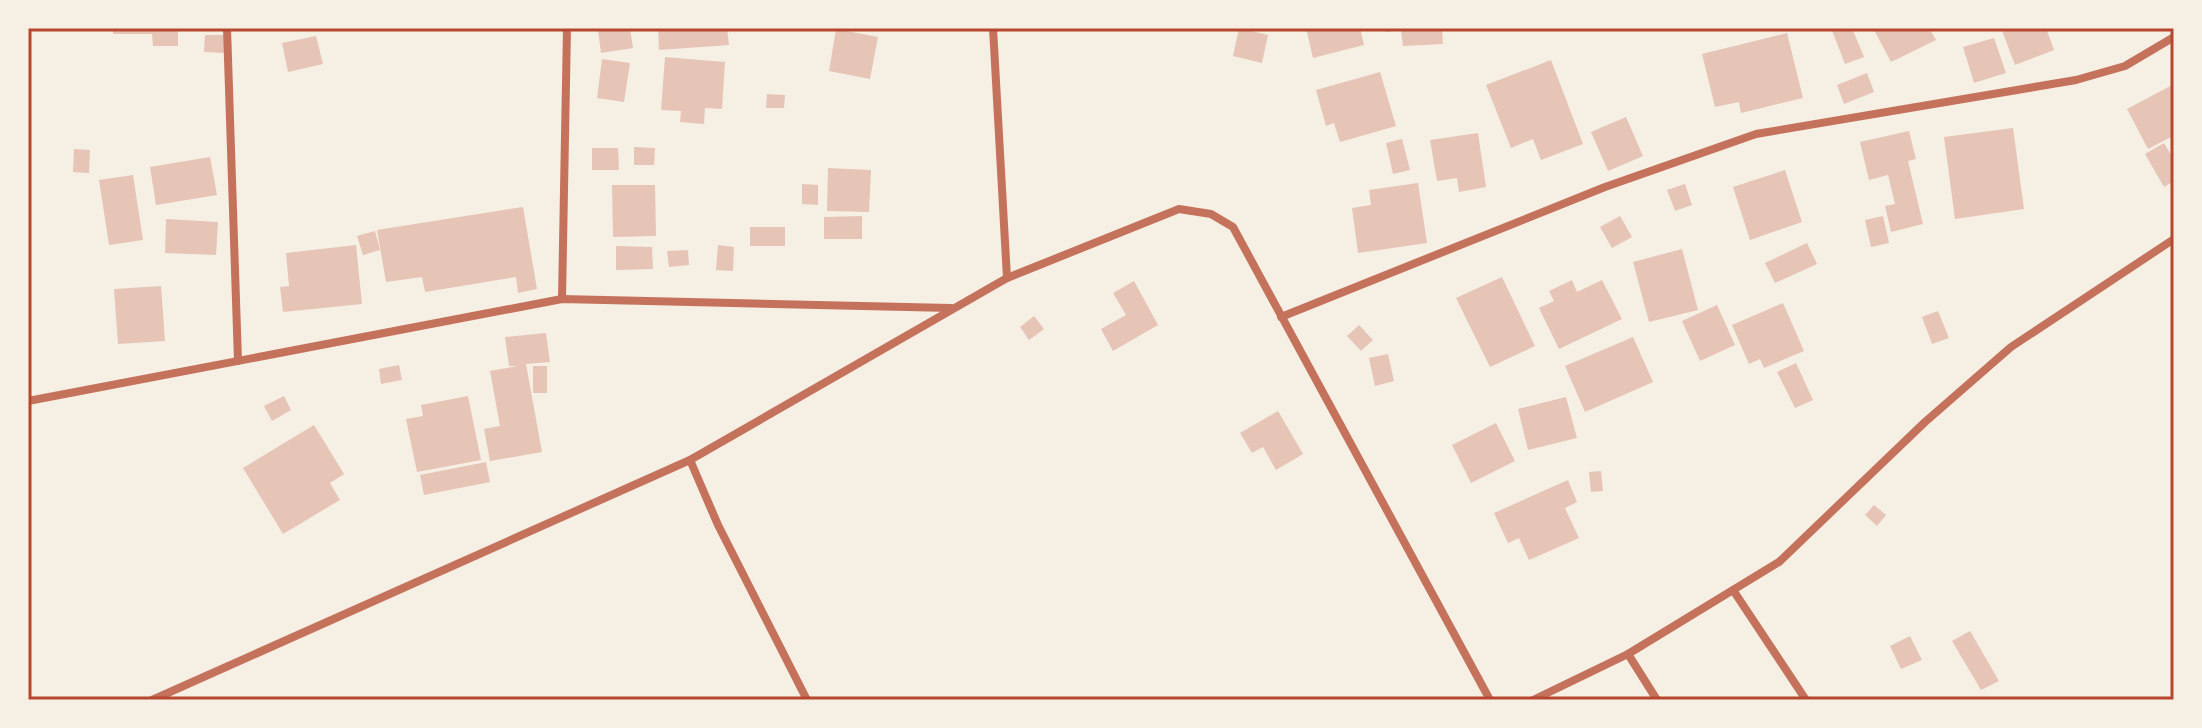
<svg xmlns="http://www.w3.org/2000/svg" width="2202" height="728" viewBox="0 0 2202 728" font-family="'Alegreya Sans',sans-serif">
  <rect width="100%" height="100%" fill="#f6efe4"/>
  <g fill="#e6c5b7">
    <polygon points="113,28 178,28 178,46 153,46 152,34 113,34"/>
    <polygon points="630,28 633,48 601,53 598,30"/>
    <polygon points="658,28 727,28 729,45 659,50"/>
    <polygon points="1239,28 1268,35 1262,63 1233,56"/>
    <polygon points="1306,28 1360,28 1364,45 1313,58"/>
    <polygon points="1386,28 1442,28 1443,44 1403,46 1401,30 1386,32"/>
    <polygon points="1831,28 1852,28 1864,57 1845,64"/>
    <polygon points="1873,28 1929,28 1936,40 1891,62"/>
    <polygon points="2001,28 2046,28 2054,50 2015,65"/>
    <polygon points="836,29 878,37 870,79 829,71"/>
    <polygon points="1787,33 1803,98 1741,113 1739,102 1715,107 1702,54"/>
    <polygon points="205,35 225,35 225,53 204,52"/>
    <polygon points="316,36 323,64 288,72 282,43"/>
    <polygon points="1994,38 2006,73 1974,83 1963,47"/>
    <polygon points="665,57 725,62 722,109 705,108 704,124 680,122 681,111 661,110"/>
    <polygon points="602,59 630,63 624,102 597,98"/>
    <polygon points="1551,60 1583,144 1541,160 1533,139 1511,148 1486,85"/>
    <polygon points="1380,72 1396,126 1340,142 1334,123 1326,126 1316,90"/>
    <polygon points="1867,73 1874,92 1844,104 1837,85"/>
    <polygon points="2174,84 2174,144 2171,137 2148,149 2127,109"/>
    <polygon points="767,94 785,95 784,108 766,108"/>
    <polygon points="1626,117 1643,156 1608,171 1591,132"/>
    <polygon points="2013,128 2024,209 1955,219 1944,137"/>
    <polygon points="1909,131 1916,159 1908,161 1923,224 1891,232 1885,206 1895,204 1888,175 1869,180 1860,142"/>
    <polygon points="1478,133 1486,187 1459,192 1457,178 1437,181 1430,140"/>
    <polygon points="1402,139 1410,170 1393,174 1386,143"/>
    <polygon points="2164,143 2174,160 2174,181 2164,187 2145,154"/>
    <polygon points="634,147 655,148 654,165 634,165"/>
    <polygon points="592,148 618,148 619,170 592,170"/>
    <polygon points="74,149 90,150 89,173 73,172"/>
    <polygon points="210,157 217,195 156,205 150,167"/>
    <polygon points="828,168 871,170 869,212 827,211"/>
    <polygon points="1785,170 1802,222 1750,240 1733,187"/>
    <polygon points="133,175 143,240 109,245 99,180"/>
    <polygon points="1418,183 1427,243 1358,253 1352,208 1371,205 1369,190"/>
    <polygon points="802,184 818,185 818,205 802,204"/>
    <polygon points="1685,184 1692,205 1675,211 1667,190"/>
    <polygon points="612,185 655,185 656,236 613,237"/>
    <polygon points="523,207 537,289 518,293 516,277 425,292 422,277 386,282 377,230"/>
    <polygon points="862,216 862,239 824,239 824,217"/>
    <polygon points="1620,216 1632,237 1612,248 1600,227"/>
    <polygon points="1883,216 1889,243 1871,247 1865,220"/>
    <polygon points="166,219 218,222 216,255 165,253"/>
    <rect x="750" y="227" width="35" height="19"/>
    <polygon points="375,231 380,250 363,255 357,236"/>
    <polygon points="1807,243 1817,264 1775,283 1765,263"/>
    <polygon points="356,245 362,304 283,312 280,287 289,286 286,253"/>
    <polygon points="718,245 734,247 733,271 716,270"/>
    <polygon points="616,246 652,247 653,269 616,270"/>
    <polygon points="1682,249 1698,310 1649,322 1633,262"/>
    <polygon points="688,250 689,265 669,267 667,251"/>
    <polygon points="1502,277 1535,346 1490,367 1456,298"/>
    <polygon points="1572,280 1577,292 1602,280 1622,319 1559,349 1539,308 1554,301 1549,291"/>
    <polygon points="1134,281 1158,325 1113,351 1101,329 1126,315 1113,293"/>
    <polygon points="161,286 165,341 118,344 114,289"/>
    <polygon points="1783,303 1804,351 1764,368 1760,359 1749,364 1732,325"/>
    <polygon points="1717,305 1735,345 1700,361 1682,321"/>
    <polygon points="1938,311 1949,338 1932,344 1922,317"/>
    <polygon points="1034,316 1044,329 1029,340 1020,327"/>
    <polygon points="1359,325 1373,340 1361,351 1347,336"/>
    <polygon points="546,333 550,362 526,364 542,452 490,461 484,429 500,426 490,371 518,366 509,366 505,337"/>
    <polygon points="1633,337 1653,382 1585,412 1565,366"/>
    <polygon points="1388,354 1394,381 1375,386 1369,358"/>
    <polygon points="1796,363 1813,400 1795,408 1777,372"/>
    <polygon points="399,365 402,380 381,384 379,369"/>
    <rect x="533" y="366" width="14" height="27"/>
    <polygon points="284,396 291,410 272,421 264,406"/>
    <polygon points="468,396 481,460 417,472 406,419 423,416 421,405"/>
    <polygon points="1566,397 1577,438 1528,450 1518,409"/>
    <polygon points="1278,411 1303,454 1276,470 1263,447 1252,453 1240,433"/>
    <polygon points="1496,423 1515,461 1471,483 1452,445"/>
    <polygon points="314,425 344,474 330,483 340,500 283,534 243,468"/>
    <polygon points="486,462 490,482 424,495 420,475"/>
    <polygon points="1601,471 1603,491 1591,492 1589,472"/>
    <polygon points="1568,480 1577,502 1565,508 1579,538 1529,560 1519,538 1508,543 1494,513"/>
    <polygon points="1874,505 1886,515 1877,526 1865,515"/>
    <polygon points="1970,631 1999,681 1981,690 1952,641"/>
    <polygon points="1910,636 1922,660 1901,669 1890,646"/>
  </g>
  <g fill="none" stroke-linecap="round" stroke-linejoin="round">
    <g stroke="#c5725c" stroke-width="8">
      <polyline points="227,28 238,361"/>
      <polyline points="1007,278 1179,209 1211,214 1233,227 1490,700"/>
      <polyline points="562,299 567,28"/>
      <polyline points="1281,317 1605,187 1756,134 2076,80 2125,66 2174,37"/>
      <polyline points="28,401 562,299 951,308"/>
      <polyline points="1733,590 1806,700"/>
      <polyline points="1628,654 1657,700"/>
      <polyline points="152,700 690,460"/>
      <polyline points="807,700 718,525 690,460 1007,278 993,28"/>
      <polyline points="1533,700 1628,654 1779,562 1925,422 2011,347 2174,239"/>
    </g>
  </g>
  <rect width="2202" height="728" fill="none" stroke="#f6efe4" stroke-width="60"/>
  <rect x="30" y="30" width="2142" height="668" fill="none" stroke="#b5482f" stroke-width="3"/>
</svg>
